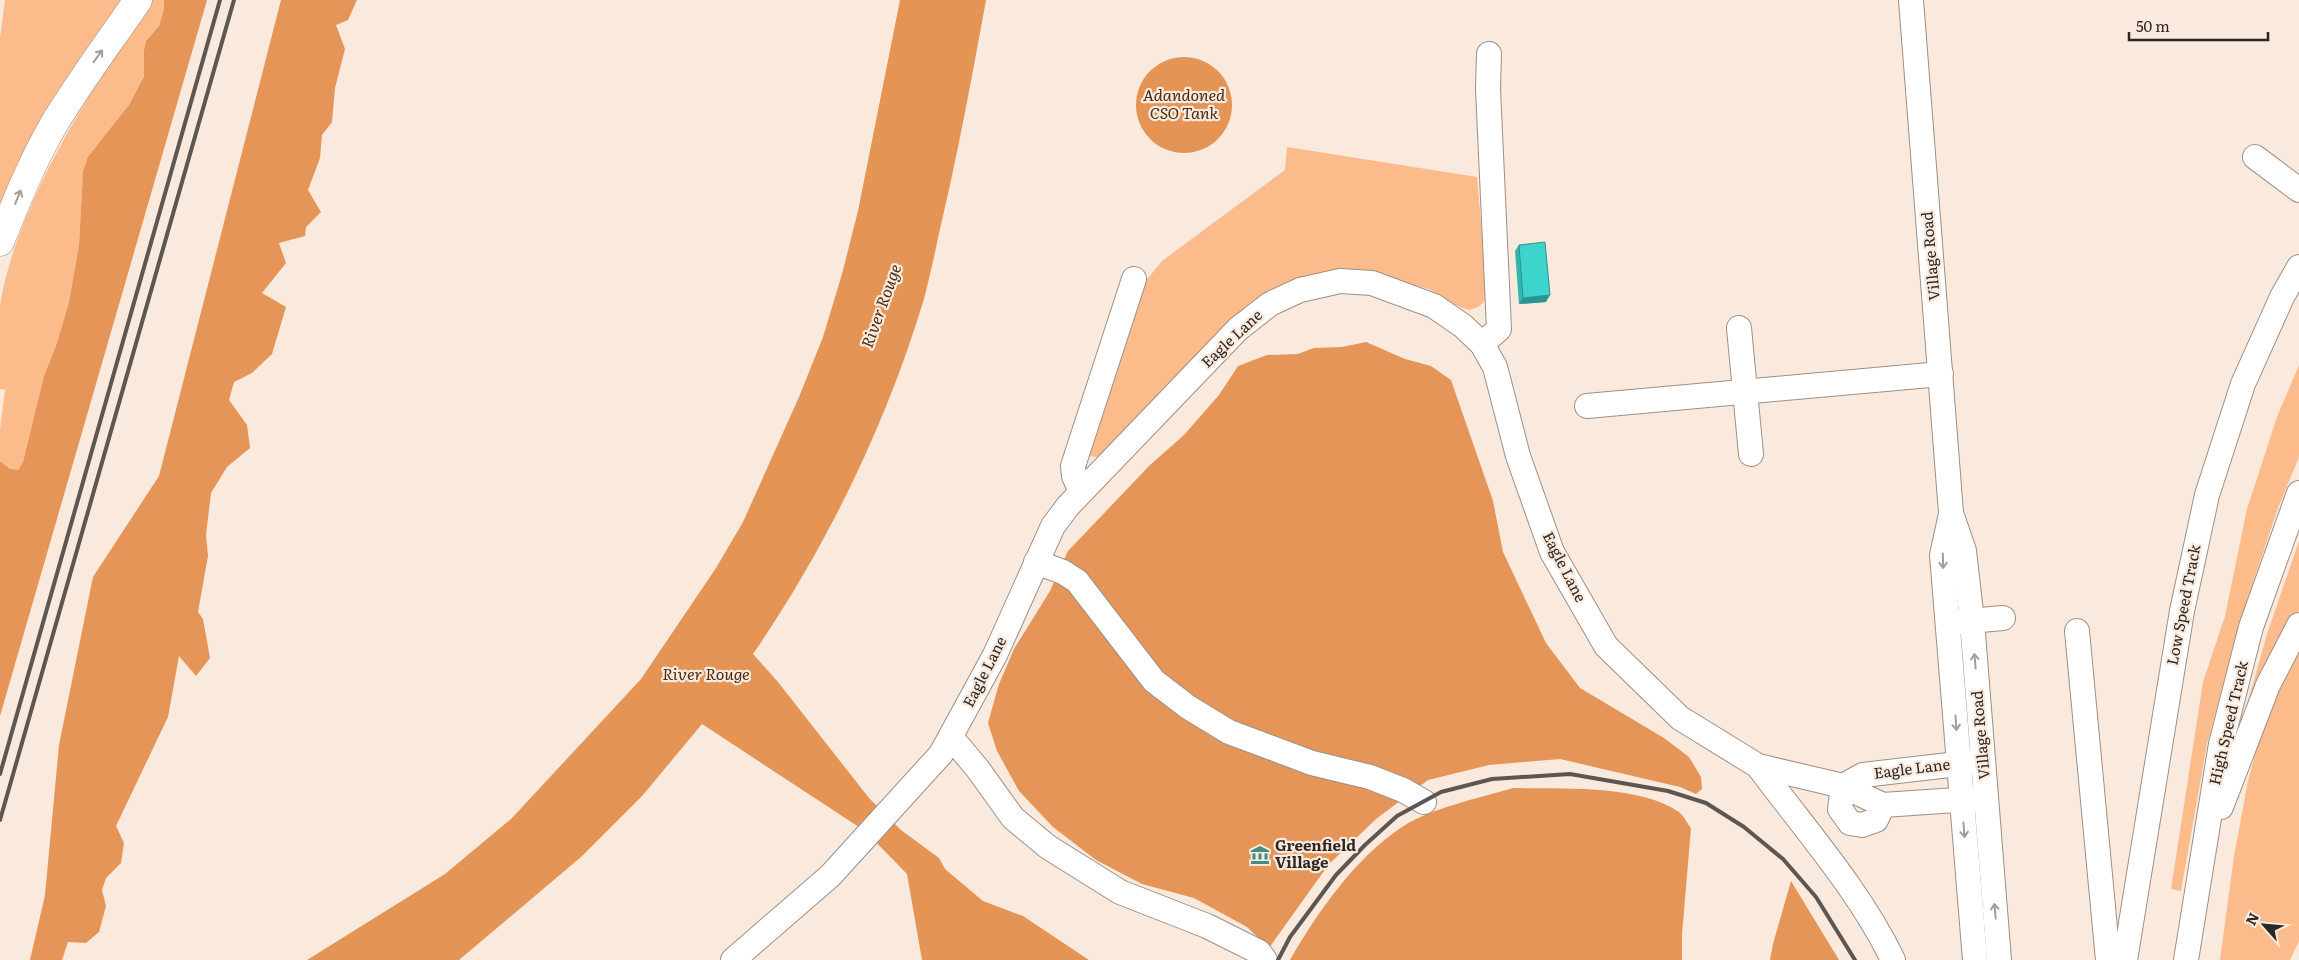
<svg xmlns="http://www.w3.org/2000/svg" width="2299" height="960" viewBox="0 0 2299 960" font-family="Literata,serif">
  <rect width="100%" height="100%" fill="#fae9dd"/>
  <g fill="#fcbb8b">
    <polygon points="5,0 125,0 0,211 0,38"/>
    <path d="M151,0H164V9L159,26L146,41L144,50V75L129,105L83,172L79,245L69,302L57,343L44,376L23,462L18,470H10L0,461V429L5,390L0,389C0,364 0,329 0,305C18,199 93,88 151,0Z"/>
    <polygon points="1287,147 1477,177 1487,293 1484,302 1478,307 1469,310 1455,305 1429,289 1373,274 1267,293 1245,307 1224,327 1100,457 1087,456 1145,282 1162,261 1285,170"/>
    <polygon points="2299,365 2299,457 2278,508 2240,621 2207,744 2181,891 2171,889 2203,682 2225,616 2247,509 2277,417"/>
    <polygon points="2299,541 2299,610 2290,622 2245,712 2267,634"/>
    <polygon points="2299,644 2299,941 2290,960 2220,960 2234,856 2248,781 2265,718"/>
  </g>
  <g fill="#e59557">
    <polygon points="164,0 207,0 0,716 0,461 10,469 18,470 23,462 44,376 57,343 69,302 79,245 83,172 88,157 129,105 144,76 144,50 146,41 159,26 164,9"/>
    <polygon points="281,0 357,0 348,20 336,25 345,49 335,88 332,122 322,135 320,158 308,190 321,212 306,227 305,236 279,243 286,263 262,293 286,307 272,354 252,373 234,382 229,400 247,425 250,448 227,467 211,493 206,535 208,556 198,612 203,619 210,658 196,676 179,656 168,717 116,826 124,843 121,863 106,878 102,890 106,906 99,932 86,943 68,942 62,960 30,960 45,895 59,745 93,577 159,476"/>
    <polygon points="1366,342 1405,359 1431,366 1451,380 1493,501 1503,552 1546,643 1580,688 1664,738 1689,757 1701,777 1702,789 1696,794 1680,787 1560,759 1489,765 1428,780 1376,819 1329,864 1269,948 1247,927 1194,898 1142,884 1096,860 1053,827 1019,791 997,751 988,723 999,684 1014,649 1050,591 1068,551 1150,465 1184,435 1219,395 1238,366 1267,355 1298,354 1314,348 1342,347"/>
    <path d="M1513,788C1561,789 1639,784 1679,812C1684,816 1687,823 1691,828L1682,934V960H1290C1317,913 1356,857 1402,827C1431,808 1479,798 1513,788Z"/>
    <polygon points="1791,881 1839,960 1770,960 1773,944"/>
  </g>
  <g fill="#e49556">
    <path d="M900,0H986C972,77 958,153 940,229C935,252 930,276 924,299C886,425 827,546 753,654L778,682L869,798L901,830L939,858L945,869L983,901L1023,916L1089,960H922L907,874L865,831L702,724L643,795L581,857L459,960H307L445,874L512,818L641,679L716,568L743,522L799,397L823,337L842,274L858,211Z"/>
    <circle cx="1184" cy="105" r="48"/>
  </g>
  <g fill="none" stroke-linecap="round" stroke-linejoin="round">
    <g stroke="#9e8f84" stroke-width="26">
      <g id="minor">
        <polyline points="1911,0 1951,513 1964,551 1972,621 1999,960"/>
        <polyline points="2255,157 2299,190"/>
        <polyline points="1739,328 1751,454"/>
        <polyline points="1482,344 1499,329 1488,89 1489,54"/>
        <polyline points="1587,406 1941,374"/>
        <polyline points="1081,492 1074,476 1073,466 1134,279"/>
        <polyline points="1951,514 1942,555 1975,960"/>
        <polyline points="1036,562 1063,572 1077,581 1154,681 1188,707 1229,732 1312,763 1370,777 1403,790 1424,802"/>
        <polyline points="1957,622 2003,618"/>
        <polyline points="2077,631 2108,960"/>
        <polyline points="951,737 977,768 1013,818 1048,847 1120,892 1207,926 1259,952 1265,960"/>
        <path d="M1758,766C1804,828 1860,891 1893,960"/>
        <polyline points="1843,786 1863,775 1975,762"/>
        <polyline points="1843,786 1840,809 1850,823 1862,825 1876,820 1883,805"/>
        <polyline points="2221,807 2268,685 2299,625"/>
        <polyline points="733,960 830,876 941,754 995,655 1053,526 1068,506 1238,329 1270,304 1300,290 1340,281 1372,283 1434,306 1463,326 1482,344 1495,367 1518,456 1552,552 1606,646 1680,718 1758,766 1843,786 1883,805 1986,798"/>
        <polyline points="2125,960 2182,611 2207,495 2243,384 2282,297 2299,267"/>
        <polyline points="2186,960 2221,744 2251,627 2299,493"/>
      </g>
    </g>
    <g stroke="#9e8f84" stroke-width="29">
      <path id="major" d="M0,242C16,202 32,162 54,124C80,81 110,41 138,0"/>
    </g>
    <use href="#minor" stroke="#fff" stroke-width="24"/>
    <use href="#major" stroke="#fff" stroke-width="28"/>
    <g stroke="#5e5650" stroke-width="4">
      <polyline points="0,774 220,0"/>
      <polyline points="0,820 234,0"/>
      <polyline points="1278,960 1290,937 1336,875 1365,845 1397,816 1441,792 1492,779 1570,774 1668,791 1706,803 1744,827 1783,859 1816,897 1855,960"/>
    </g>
  </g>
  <polygon fill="#34b6af" points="1519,245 1546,302 1519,304 1515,251"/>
  <polygon fill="#2a948f" points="1550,295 1546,302 1519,304 1523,298"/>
  <polygon fill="#3cd4cc" stroke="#2a948f" points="1545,242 1550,295 1523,298 1519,245"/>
  <defs><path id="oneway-shaft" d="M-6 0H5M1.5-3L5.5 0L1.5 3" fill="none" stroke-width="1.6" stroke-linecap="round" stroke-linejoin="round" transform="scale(1.25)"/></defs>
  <g stroke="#a09e9c">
    <use href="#oneway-shaft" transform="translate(98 56) rotate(-54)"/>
    <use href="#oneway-shaft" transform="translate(18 197) rotate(-68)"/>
    <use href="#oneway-shaft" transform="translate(1943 561) rotate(89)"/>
    <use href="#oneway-shaft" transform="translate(1975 661) rotate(-95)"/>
    <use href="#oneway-shaft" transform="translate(1956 723) rotate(86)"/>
    <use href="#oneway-shaft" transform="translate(1964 830) rotate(86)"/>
    <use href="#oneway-shaft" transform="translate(1995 911) rotate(-95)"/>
  </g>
  <defs>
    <g id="museum-bare" transform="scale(1.5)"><path d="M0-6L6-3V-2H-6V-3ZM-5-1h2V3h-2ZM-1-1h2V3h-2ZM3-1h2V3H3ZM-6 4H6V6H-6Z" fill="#448b86" stroke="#fae9dd" stroke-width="2.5" paint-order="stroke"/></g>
  </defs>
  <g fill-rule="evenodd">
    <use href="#museum-bare" x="1260" y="855"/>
  </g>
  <g text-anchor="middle" stroke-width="4.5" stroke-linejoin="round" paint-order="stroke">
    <g font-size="15" fill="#2d2723" stroke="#fae9dd">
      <text transform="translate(1931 256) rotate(-95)" y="5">Village Road</text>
      <text transform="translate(1232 339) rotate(-43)" y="5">Eagle Lane</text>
      <text transform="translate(1564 567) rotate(63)" y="5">Eagle Lane</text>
      <text transform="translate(2184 605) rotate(-79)" y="5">Low Speed Track</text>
      <text transform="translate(985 672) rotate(-63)" y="5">Eagle Lane</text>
      <text transform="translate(2229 723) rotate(-77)" y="5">High Speed Track</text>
      <text transform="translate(1981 735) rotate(-95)" y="5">Village Road</text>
      <text transform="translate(1912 769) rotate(-7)" y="5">Eagle Lane</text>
    </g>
    <g font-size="15" font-weight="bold" fill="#2d2723" stroke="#fae9dd" text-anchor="start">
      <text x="1275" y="851">Greenfield<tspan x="1275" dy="17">Village</tspan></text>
    </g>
    <g font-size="16" font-style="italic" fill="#4b2b11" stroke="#fae9dd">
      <text x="1184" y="101">Adandoned<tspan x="1184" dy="18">CSO Tank</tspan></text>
      <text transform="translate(881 306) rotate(-70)" y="6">River Rouge</text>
      <text x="706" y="680">River Rouge</text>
    </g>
  </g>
  <g transform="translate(2264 925) rotate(297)" stroke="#fae9dd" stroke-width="4" paint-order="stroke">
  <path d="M0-4L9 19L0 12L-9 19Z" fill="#2d2723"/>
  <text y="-8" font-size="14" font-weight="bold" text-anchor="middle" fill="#2d2723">N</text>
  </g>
  <path d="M2129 32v8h139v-8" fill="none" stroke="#2d2723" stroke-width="2.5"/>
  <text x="2136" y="32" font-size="15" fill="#2d2723" stroke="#fae9dd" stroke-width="4" paint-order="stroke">50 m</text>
</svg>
